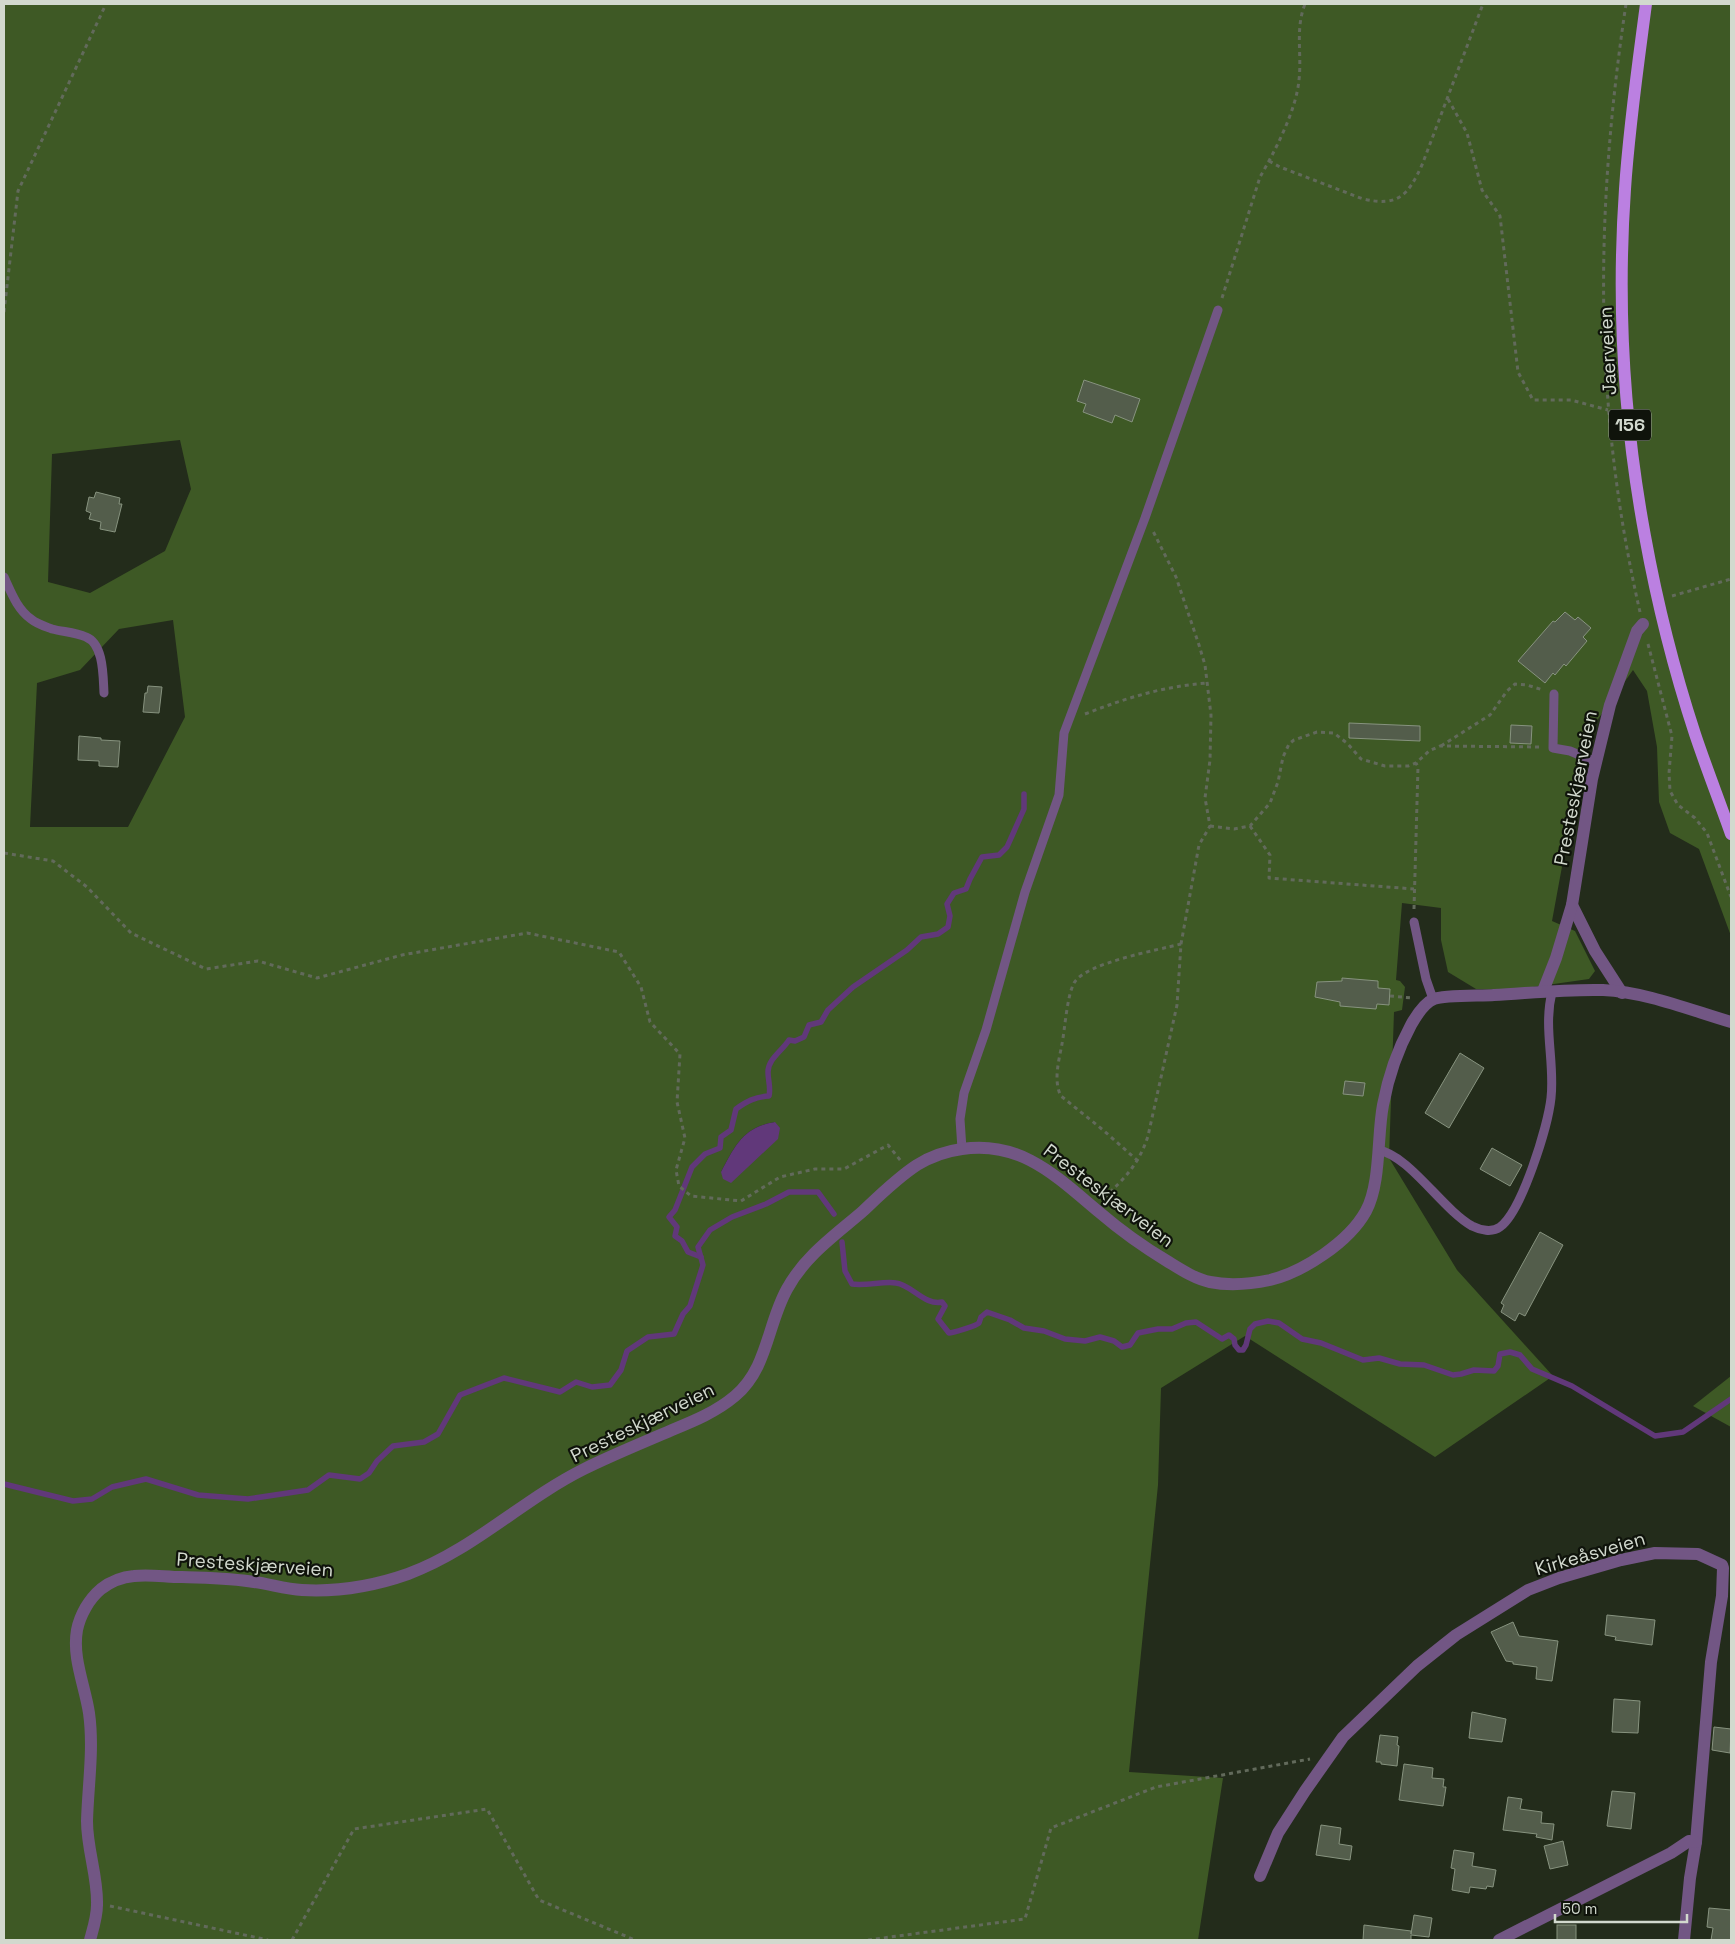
<svg xmlns="http://www.w3.org/2000/svg" width="1735" height="1944" viewBox="0 0 1735 1944" font-family="'Space Grotesk',sans-serif">
  <rect width="100%" height="100%" fill="#232c1b"/>
  <g fill="#3e5925" fill-rule="evenodd">
    <path d="M4,4H1731V936L1699,849L1670,833L1659,802L1657,747L1647,691L1633,670L1586,736L1552,921L1575,931L1595,971L1589,979L1511,990L1476,989L1448,972L1441,940V908L1402,903L1396,980L1400,981L1405,987L1402,1010L1394,1012L1389,1158L1457,1270L1553,1376L1435,1457L1245,1336L1161,1388L1158,1485L1129,1772L1223,1778L1198,1940H4ZM180,440L191,489L165,551L90,593L48,582L52,454ZM173,620L185,717L128,827H30L37,683L80,670L119,629ZM775,1122L721,1172C735,1146 743,1127 775,1122Z"/>
    <polygon points="1731,1376 1731,1427 1693,1406"/>
  </g>
  <path fill="#61387a" d="M775,1122L780,1128L778,1139L731,1183L723,1179L721,1172C735,1146 743,1127 775,1122Z"/>
  <g fill="none" stroke-linecap="round" stroke-linejoin="round">
    <g stroke="#61387a" stroke-width="5.5">
      <path d="M842,1242L845,1271L852,1284C866,1286 884,1281 896,1283C912,1285 925,1306 942,1302L945,1306L938,1319L949,1333C952,1333 976,1326 979,1323L981,1317L987,1312L1010,1320L1024,1328L1044,1331L1065,1339L1085,1341L1100,1337L1114,1341L1122,1347L1130,1345L1138,1333L1158,1329H1172L1186,1323L1196,1322L1222,1339L1229,1335L1234,1339L1235,1345L1239,1350H1243L1246,1345L1250,1329L1255,1324L1268,1321L1279,1323L1302,1339L1321,1343L1363,1360L1379,1358L1400,1364L1424,1365L1453,1375L1461,1374L1474,1370L1494,1371L1498,1366L1500,1354L1510,1352L1520,1355L1532,1369L1572,1386L1655,1436L1683,1432L1731,1399"/>
      <path d="M701,1257L688,1252L682,1241L675,1236L677,1227L669,1217L675,1210L692,1167L705,1154L720,1148L721,1137L731,1130L736,1109C747,1101 755,1097 769,1096C771,1087 768,1081 768,1072C768,1059 782,1051 789,1040L795,1041L804,1037L809,1025L821,1022L828,1010L853,987L907,950L921,937L938,934L948,927L950,916L947,904L954,893L966,889L970,879L982,857L999,855L1007,847L1024,809V794"/>
      <polyline points="4,1484 73,1501 92,1499 112,1487 146,1479 198,1495 248,1499 308,1490 329,1475 360,1479 369,1473 377,1461 393,1446 424,1442 438,1434 460,1395 504,1378 560,1392 576,1382 592,1387 610,1385 621,1370 627,1351 648,1337 674,1334 683,1314 690,1306 703,1265 698,1247 710,1230 732,1217 766,1204 789,1192 818,1192 834,1214"/>
    </g>
  </g>
  <g fill="#535d4b" stroke="#87937f">
    <polygon points="1084,380 1140,399 1132,422 1115,415 1112,423 1083,412 1086,404 1077,401"/>
    <polygon points="96,492 120,498 119,504 122,504 115,532 100,529 101,522 89,519 91,513 86,511 89,497 94,498"/>
    <polygon points="1565,612 1575,620 1578,617 1591,628 1583,637 1587,641 1566,666 1564,664 1555,675 1553,673 1545,683 1518,661 1553,621 1555,622"/>
    <polygon points="148,686 162,687 159,713 143,712 145,693 147,693"/>
    <polygon points="1349,723 1420,726 1420,741 1349,738"/>
    <polygon points="1511,725 1532,726 1531,744 1510,743"/>
    <polygon points="79,736 101,738 101,740 120,741 118,767 99,766 99,761 78,760"/>
    <polygon points="1342,978 1378,981 1378,988 1390,989 1389,1005 1377,1004 1376,1009 1340,1006 1340,1002 1315,997 1317,982 1342,981"/>
    <polygon points="1460,1053 1484,1068 1449,1128 1425,1113"/>
    <polygon points="1345,1081 1365,1083 1363,1096 1343,1094"/>
    <polygon points="1492,1148 1522,1165 1510,1186 1480,1169"/>
    <polygon points="1540,1232 1563,1245 1525,1316 1519,1313 1515,1321 1501,1312 1504,1305 1501,1303"/>
    <polygon points="1607,1615 1655,1620 1652,1645 1615,1640 1616,1637 1605,1635"/>
    <polygon points="1513,1622 1519,1636 1558,1641 1552,1681 1536,1679 1537,1667 1513,1664 1513,1662 1506,1661 1491,1632"/>
    <polygon points="1614,1699 1640,1701 1638,1733 1612,1732"/>
    <polygon points="1472,1712 1506,1719 1502,1742 1469,1738"/>
    <polygon points="1714,1727 1731,1729 1730,1753 1712,1750"/>
    <polygon points="1380,1735 1398,1737 1397,1745 1399,1746 1397,1766 1381,1764 1381,1762 1376,1762"/>
    <polygon points="1404,1764 1433,1768 1432,1778 1444,1779 1443,1787 1446,1787 1443,1806 1399,1800"/>
    <polygon points="1612,1791 1635,1793 1631,1829 1607,1826"/>
    <polygon points="1508,1797 1522,1799 1520,1809 1542,1812 1541,1823 1554,1824 1552,1840 1536,1837 1537,1834 1503,1830"/>
    <polygon points="1321,1825 1341,1828 1339,1844 1352,1846 1350,1860 1316,1855"/>
    <polygon points="1563,1841 1568,1865 1550,1869 1544,1846"/>
    <polygon points="1454,1850 1474,1853 1472,1866 1496,1870 1493,1887 1487,1886 1486,1889 1470,1887 1469,1893 1452,1890 1455,1869 1451,1868"/>
    <polygon points="1709,1908 1731,1910 1731,1940 1711,1940 1713,1928 1707,1927"/>
    <polygon points="1414,1915 1432,1918 1429,1937 1411,1935 1411,1940 1363,1940 1364,1925 1411,1931 1411,1934"/>
    <rect x="1557" y="1925" width="19" height="15"/>
  </g>
  <g fill="none" stroke-linecap="round" stroke-linejoin="round">
    <g stroke="#626a5b" stroke-width="3" stroke-dasharray="4 4" stroke-linecap="butt">
      <path d="M1626,4C1595,210 1593,407 1640,612"/>
      <polyline points="1448,99 1467,133 1482,190 1500,216 1518,372 1533,400 1571,400 1608,410"/>
      <path d="M1269,161L1280,167L1363,199C1399,207 1408,195 1422,165L1483,4"/>
      <path d="M1222,298L1260,177C1275,151 1296,111 1299,80C1302,54 1295,29 1305,4"/>
      <polyline points="4,312 18,191 106,4"/>
      <polyline points="1672,596 1731,579"/>
      <polyline points="1648,644 1672,736 1669,773 1670,791 1678,805 1695,818 1707,833 1731,897"/>
      <path d="M1085,714C1126,698 1164,686 1208,683"/>
      <polyline points="1441,746 1490,715 1507,691 1515,684 1527,685 1543,690"/>
      <polyline points="1210,826 1234,829 1250,826 1270,803 1278,782 1283,757 1289,744 1294,740 1317,732 1334,733 1348,744 1361,759 1385,766 1408,766 1416,763 1429,751 1440,746 1541,747"/>
      <polyline points="1250,826 1270,855 1269,878 1414,889"/>
      <polyline points="4,853 53,861 87,887 131,933 206,969 258,961 317,978 402,955 527,933 619,952 641,987 650,1022 680,1054 677,1102 685,1138 676,1170 679,1186 691,1196 741,1201 780,1177 815,1169 844,1169 888,1145 901,1161"/>
      <polyline points="1414,909 1418,767 1416,763"/>
      <polyline points="1390,996 1413,998"/>
      <path d="M1138,1161L1103,1130L1061,1096C1053,1081 1059,1060 1062,1044C1065,1028 1067,996 1074,983C1085,963 1158,950 1181,944"/>
      <path d="M1104,1198C1125,1178 1139,1164 1148,1136L1177,1005L1181,944L1199,845L1210,826L1205,798L1210,760L1211,715L1205,665L1199,645L1176,577L1153,531"/>
      <polyline points="110,1906 268,1940"/>
      <polyline points="292,1940 354,1829 487,1809 539,1900 635,1940"/>
      <polyline points="868,1940 1025,1919 1051,1828 1156,1787 1310,1759"/>
    </g>
    <g stroke="#725684" stroke-width="9">
      <path d="M4,577C11,592 17,609 31,619C37,624 44,626 52,629C63,632 75,632 86,637C104,644 103,677 104,693"/>
      <polyline points="1554,694 1553,748 1570,751 1596,762"/>
      <polyline points="1414,922 1426,979 1433,999"/>
      <polyline points="962,1149 960,1119 964,1093 986,1030 1025,892 1059,795 1064,733 1145,518 1218,310"/>
      <path d="M1378,1150C1409,1155 1442,1209 1472,1226C1480,1230 1492,1233 1500,1227C1522,1211 1548,1126 1551,1098C1555,1062 1543,1028 1552,992"/>
    </g>
    <g stroke="#725684" stroke-width="12">
      <polyline points="1572,905 1595,951 1622,993"/>
      <polyline points="1543,991 1556,958 1572,905 1592,779 1610,705 1637,631 1643,624"/>
      <polyline points="1260,1876 1278,1833 1305,1791 1343,1737 1417,1666 1456,1635 1528,1590 1559,1578 1621,1560 1655,1553 1698,1554 1722,1565 1723,1568 1722,1596 1711,1662 1696,1842 1690,1878 1684,1940"/>
      <path d="M90,1940C93,1929 97,1917 97,1905C98,1877 87,1850 87,1821C88,1785 94,1749 89,1713C85,1686 72,1658 77,1630C80,1615 89,1599 101,1589C110,1582 122,1577 134,1576C149,1574 166,1577 182,1577C206,1578 230,1578 254,1582C270,1584 285,1589 302,1590C338,1592 374,1586 408,1574C473,1550 522,1500 584,1469C612,1455 642,1443 672,1430C694,1421 716,1412 735,1396C768,1368 767,1325 787,1289C805,1256 834,1236 862,1212C879,1196 897,1178 917,1165C930,1157 947,1151 962,1149C1021,1140 1057,1177 1099,1212C1120,1230 1142,1246 1167,1261C1180,1269 1195,1279 1210,1282C1229,1286 1251,1284 1270,1280C1303,1272 1349,1242 1366,1211C1381,1183 1377,1136 1383,1105C1388,1078 1398,1049 1411,1025C1416,1016 1424,1003 1434,999C1444,995 1482,996 1494,995C1530,993 1567,989 1603,990C1646,992 1690,1010 1731,1022"/>
      <polyline points="1499,1940 1671,1853 1689,1841 1696,1842"/>
    </g>
    <path stroke="#bb80e1" stroke-width="12" d="M1646,4C1638,65 1629,127 1625,189C1617,304 1624,423 1645,536C1657,602 1674,670 1695,734C1706,767 1719,800 1731,834"/>
  </g>
  <g text-anchor="middle" stroke-width="4.5" stroke-linejoin="round" paint-order="stroke">
    <rect fill="#0f130b" stroke="#989e94" stroke-width="1" x="1609" y="409.5" width="42" height="31" rx="4"/>
    <g font-size="18" font-weight="bold" fill="#d2d9ce">
      <text x="1630" y="431">156</text>
    </g>
    <g font-size="19" fill="#d2d9ce" stroke="#0f130b">
      <text transform="translate(1607 351) rotate(-93)" y="7">Jaerveien</text>
      <text transform="translate(1575 788) rotate(-79)" y="7">Presteskjærveien</text>
      <text transform="translate(1109 1195) rotate(37)" y="7">Presteskjærveien</text>
      <text transform="translate(642 1422) rotate(-26)" y="7">Presteskjærveien</text>
      <text transform="translate(1590 1553) rotate(-16)" y="7">Kirkeåsveien</text>
      <text transform="translate(255 1564) rotate(4)" y="7">Presteskjærveien</text>
    </g>
  </g>
  <rect width="1735" height="1944" fill="none" stroke="#d2d9ce" stroke-width="10"/>
  <path d="M1555 1914v8h132v-8" fill="none" stroke="#d2d9ce" stroke-width="2.5"/>
  <text x="1562" y="1914" font-size="15" fill="#d2d9ce" stroke="#0f130b" stroke-width="4" paint-order="stroke">50 m</text>
</svg>
